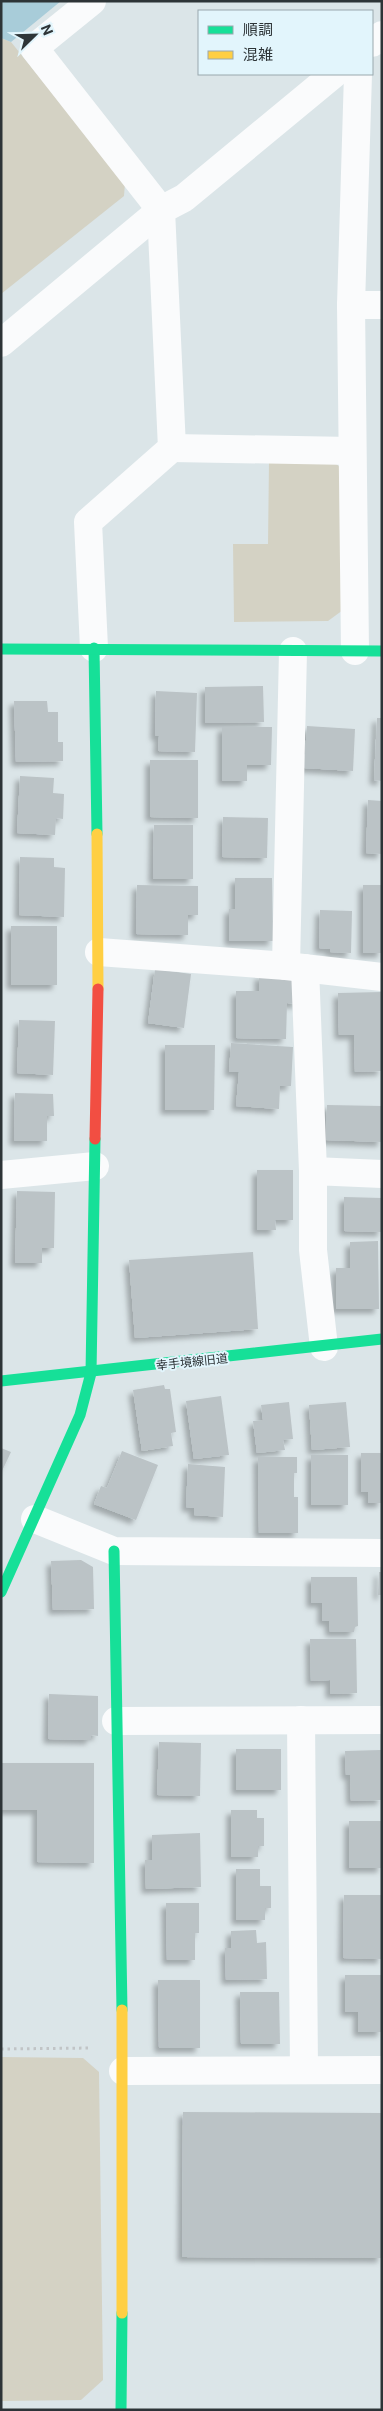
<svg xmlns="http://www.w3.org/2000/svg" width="383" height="2411" viewBox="0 0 383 2411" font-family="Roboto,'Noto Sans JP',sans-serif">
  <defs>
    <filter id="shadow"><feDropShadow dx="-4.5" dy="4.5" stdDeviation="2.5" flood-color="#0004"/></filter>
  </defs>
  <rect width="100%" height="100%" fill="#dbe5e8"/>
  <g fill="#d4d2c4">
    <polygon points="1,38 11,42 125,183 124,196 1,294"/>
    <polygon points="269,461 333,461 342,469 343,610 328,621 234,622 233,544 268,544"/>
    <polygon points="1,2057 83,2058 99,2072 103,2380 81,2400 1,2401"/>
  </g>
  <polygon fill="#a8ccd9" points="1,1 61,1 11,42 1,38"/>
  <g fill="#bbc3c6" filter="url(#shadow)">
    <polygon points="263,686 264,722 205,723 205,687"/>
    <polygon points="156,691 197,693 195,752 158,751 159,736 155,736"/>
    <polygon points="14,701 47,701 48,712 58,712 58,742 63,742 63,761 16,762"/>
    <polygon points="377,718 382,718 382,781 374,780"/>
    <polygon points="307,726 355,729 353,771 304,768"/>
    <polygon points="222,727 272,727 271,765 247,765 247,781 222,781"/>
    <polygon points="150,760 198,760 198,818 150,817"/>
    <polygon points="20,776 54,778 53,793 64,794 63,819 56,818 55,835 17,833"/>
    <polygon points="368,800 382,801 382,854 366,853"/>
    <polygon points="223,817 268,818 267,858 222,857"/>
    <polygon points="154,825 193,825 193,879 153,879"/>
    <polygon points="20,857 54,858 54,867 65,868 64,917 19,915"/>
    <polygon points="235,878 272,878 273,941 229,941 229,909 235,909"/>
    <polygon points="137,885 198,886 198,915 188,915 188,935 136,934"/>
    <rect x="363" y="885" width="19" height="68"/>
    <polygon points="320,910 352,911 351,953 330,952 330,949 319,948"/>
    <rect x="11" y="926" width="46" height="59"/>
    <polygon points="155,969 191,974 184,1028 148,1023"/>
    <polygon points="259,975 291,979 297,988 298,1004 287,1003 286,1039 236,1038 236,991 259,991"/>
    <polygon points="382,992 382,1071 355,1072 354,1035 339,1035 338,993"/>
    <polygon points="19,1020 55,1021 53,1075 17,1073"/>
    <polygon points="231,1043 293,1047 291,1086 280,1086 279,1109 236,1106 239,1072 229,1072"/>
    <polygon points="165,1045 215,1045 214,1110 165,1110"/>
    <polygon points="15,1093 53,1094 54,1116 47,1116 47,1141 14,1141"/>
    <polygon points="327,1105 382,1106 382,1142 326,1140"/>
    <polygon points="257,1170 293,1170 293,1220 275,1220 276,1230 257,1230"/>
    <polygon points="17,1191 55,1192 54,1248 42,1248 42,1263 15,1263"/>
    <polygon points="344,1197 382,1198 382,1232 344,1231"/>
    <polygon points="378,1241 379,1309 336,1309 336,1268 350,1268 350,1242"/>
    <polygon points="253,1252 258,1329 135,1338 129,1260"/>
    <polygon points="164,1385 165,1389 170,1389 176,1432 171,1433 173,1446 142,1451 133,1390"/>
    <polygon points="221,1396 229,1455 194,1459 186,1401"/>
    <polygon points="289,1402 293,1439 283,1440 285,1450 257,1453 253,1421 263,1420 261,1405"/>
    <polygon points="346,1402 350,1447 312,1450 309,1405"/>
    <polygon points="1,1448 11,1452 1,1473"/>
    <polygon points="122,1451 158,1465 136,1520 94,1504 101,1486 107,1488"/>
    <polygon points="361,1453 382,1453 382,1503 368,1503 368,1492 361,1492"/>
    <rect x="311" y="1455" width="37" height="50"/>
    <polygon points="258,1457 297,1457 297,1473 294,1473 294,1497 298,1497 298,1533 259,1533"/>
    <polygon points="188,1464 225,1467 223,1517 194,1515 194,1508 186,1507"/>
    <polygon points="81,1560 93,1567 94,1609 53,1610 51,1561"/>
    <polygon points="379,1572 382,1572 382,1595 378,1595"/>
    <polygon points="311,1577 357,1577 358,1626 355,1627 354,1632 330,1632 329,1621 322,1621 322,1603 311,1603"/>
    <polygon points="310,1639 356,1639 357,1693 330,1694 330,1680 311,1681"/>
    <polygon points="49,1694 98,1696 98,1736 91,1735 91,1740 48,1739"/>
    <polygon points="159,1742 201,1743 200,1796 157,1795"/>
    <rect x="236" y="1749" width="45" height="41"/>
    <polygon points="381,1750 382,1800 351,1801 350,1775 346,1775 345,1751"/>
    <polygon points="1,1763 94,1763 94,1863 37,1862 37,1810 1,1810"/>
    <polygon points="231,1810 257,1810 257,1818 264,1818 264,1846 258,1846 258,1857 231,1857"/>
    <rect x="349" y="1821" width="33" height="47"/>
    <polygon points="200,1833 201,1887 146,1889 145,1860 152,1860 152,1835"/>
    <polygon points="236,1869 260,1869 260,1886 271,1886 271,1908 265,1908 265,1920 236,1920"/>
    <polygon points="344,1895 382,1895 382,1959 343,1958"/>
    <polygon points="166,1903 199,1903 199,1933 195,1933 195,1960 167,1960"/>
    <polygon points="256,1930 257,1943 266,1942 267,1979 226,1980 225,1948 231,1948 231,1931"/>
    <polygon points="345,1975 382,1975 382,2032 358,2032 358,2012 345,2012"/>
    <polygon points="158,1980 200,1980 200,2048 159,2048"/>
    <polygon points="240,1992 279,1992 280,2044 241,2044"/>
    <polygon points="183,2112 382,2113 382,2258 182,2257"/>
  </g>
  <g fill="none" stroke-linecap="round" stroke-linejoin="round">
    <polyline stroke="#c1c4c6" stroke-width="3" stroke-dasharray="2.5 4" stroke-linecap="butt" points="1,2049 91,2048"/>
    <g stroke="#fafbfc" stroke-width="28">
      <polyline points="92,1 34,48 161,210 172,448 88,522 94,648"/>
      <polyline points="372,43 382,35"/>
      <polyline points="351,305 382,305"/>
      <polyline points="1,343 161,210 184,198 334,74"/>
      <polyline points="172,448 352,451"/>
      <polyline points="355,651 351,305 358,74"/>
      <polyline points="99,952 286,966 382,977"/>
      <polyline points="286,966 293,651"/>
      <polyline points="305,968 313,1171"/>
      <polyline points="1,1175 95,1166"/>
      <polyline points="324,1347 313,1250 313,1171 382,1174"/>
      <polyline points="35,1519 114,1551 382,1553"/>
      <polyline points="301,1720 304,2069"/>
      <polyline points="116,1721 382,1720"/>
      <polyline points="123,2071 382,2070"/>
    </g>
    <g stroke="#16e098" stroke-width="11">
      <polyline points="94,648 97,834"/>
      <polyline points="1,649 382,651"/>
      <polyline points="1,1381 382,1339"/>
      <polyline points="114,1551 122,2010"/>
      <polyline points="1,1592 80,1415 91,1373 95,1139"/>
      <polyline points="121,2410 122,2313"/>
    </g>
    <g stroke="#ffcf43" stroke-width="11">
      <polyline points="97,834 98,989"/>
      <polyline points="122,2313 122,2010"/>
    </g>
    <polyline stroke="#f24e42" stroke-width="11" points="95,1139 98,989"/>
  </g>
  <g text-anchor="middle" stroke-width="4" stroke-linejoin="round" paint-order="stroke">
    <g font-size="12" fill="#2d3437" stroke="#e2f5fc">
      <text transform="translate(192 1362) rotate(-6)" y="4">幸手境線旧道</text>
    </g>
  </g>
  <rect width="383" height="2411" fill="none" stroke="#2d3437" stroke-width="5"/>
  <rect x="198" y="10" width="175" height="65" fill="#e2f5fc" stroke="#9aa8ad"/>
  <rect x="208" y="26" width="25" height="8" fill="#16e098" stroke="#9aa8ad"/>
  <text x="243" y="35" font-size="15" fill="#2d3437">順調</text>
  <rect x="208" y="51" width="25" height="8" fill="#ffcf43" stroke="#9aa8ad"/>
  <text x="243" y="60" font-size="15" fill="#2d3437">混雑</text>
  <g transform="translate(35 35) rotate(67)" stroke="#e2f5fc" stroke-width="4" paint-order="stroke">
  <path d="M0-4L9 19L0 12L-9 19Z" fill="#2d3437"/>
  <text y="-8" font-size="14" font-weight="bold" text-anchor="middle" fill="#2d3437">N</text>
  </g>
</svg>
